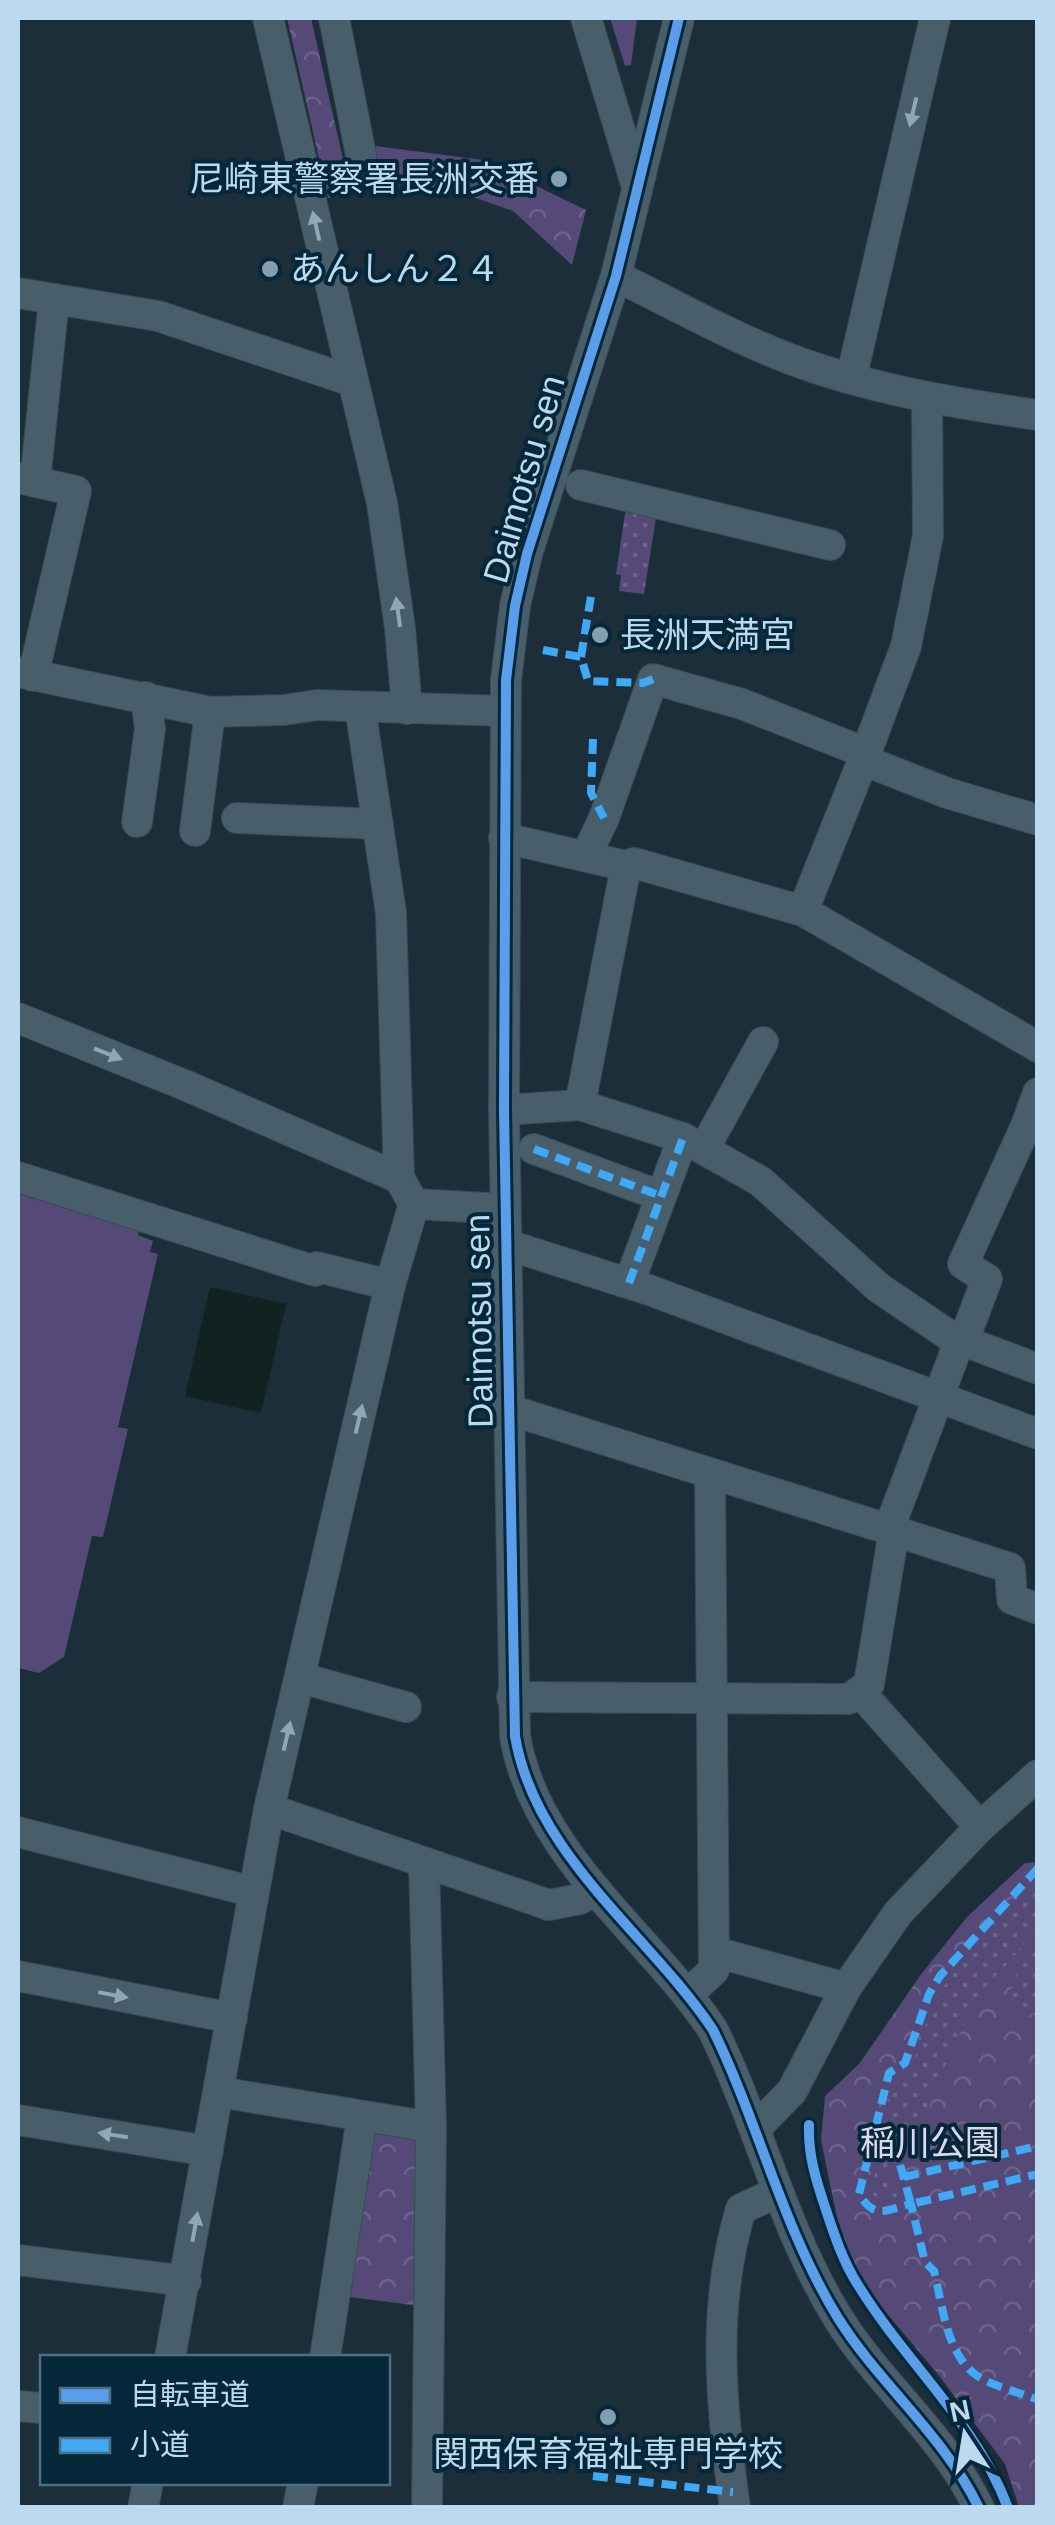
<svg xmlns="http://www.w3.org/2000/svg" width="1055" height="2525" viewBox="0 0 1055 2525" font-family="Arial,'Noto Sans JP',sans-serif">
  <defs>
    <pattern id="forest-firs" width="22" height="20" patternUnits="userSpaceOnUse" patternTransform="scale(2.5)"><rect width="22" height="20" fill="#554977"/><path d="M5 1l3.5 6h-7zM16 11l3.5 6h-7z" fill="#6c638b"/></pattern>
    <pattern id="park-crowns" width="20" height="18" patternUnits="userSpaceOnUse" patternTransform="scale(2.5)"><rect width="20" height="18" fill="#554977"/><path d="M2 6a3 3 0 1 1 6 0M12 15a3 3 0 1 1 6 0" fill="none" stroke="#6c638b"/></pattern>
    <pattern id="garden-dots" width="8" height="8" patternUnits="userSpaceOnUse" patternTransform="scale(2.5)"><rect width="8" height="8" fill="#554977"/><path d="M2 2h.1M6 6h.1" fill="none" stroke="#6c638b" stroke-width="1.8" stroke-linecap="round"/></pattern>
  </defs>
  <rect width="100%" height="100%" fill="#1c2e39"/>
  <polygon fill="#554977" points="18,1192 139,1228 138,1235 153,1241 150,1252 158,1254 118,1427 128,1429 103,1537 92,1536 64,1657 39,1673 18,1668"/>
  <polygon fill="url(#forest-firs)" points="610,18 637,18 631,65 625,66"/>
  <g fill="url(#park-crowns)">
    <polygon points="287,18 311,18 348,181 360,179 375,146 483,160 586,210 572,265 513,211 447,188 388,184 328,198"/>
    <polygon points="1037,1862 1037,2507 1019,2507 1005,2464 937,2373 867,2290 842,2242 821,2140 825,2096 859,2064 922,1973 967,1917 1025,1863"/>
    <polygon points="367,2127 420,2134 420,2306 342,2296"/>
  </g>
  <g fill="url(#garden-dots)">
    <polygon points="626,507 657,511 644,594 619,591 621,575 616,574"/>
    <polygon points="1037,1877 1037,1930 975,1999 934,2091 922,2133 886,2135 892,2085 912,2066 935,1998 967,1955"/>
    <path d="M1037,1948V2016C991,2004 1016,1970 1037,1948Z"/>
    <polygon points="887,2149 897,2197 879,2199 872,2194 878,2152"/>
  </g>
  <polygon fill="#102320" points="210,1287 286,1304 261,1413 185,1396"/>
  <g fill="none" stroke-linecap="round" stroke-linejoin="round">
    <g stroke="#3a4a54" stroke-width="32">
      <g id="minor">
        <polyline points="268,18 382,503 400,628 407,709"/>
        <polyline points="334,18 361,155"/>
        <polyline points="586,18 637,187"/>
        <path d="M679,18L616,276L527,554L515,606L506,680L504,1110L515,1736C535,1856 649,1934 713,2030C759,2124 783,2229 838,2318C880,2385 944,2435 979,2508"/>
        <path d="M616,276C673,304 730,336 790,359C870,389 953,403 1038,415"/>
        <polyline points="18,293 158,316 352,381"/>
        <polyline points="851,379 935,18"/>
        <polyline points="18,478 76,491 33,676"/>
        <polyline points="35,482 54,299"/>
        <polyline points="581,485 830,545"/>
        <polyline points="18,672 210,712 284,710 317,705 505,711"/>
        <polyline points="360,707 391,913 399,1178"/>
        <polyline points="866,753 906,646 928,536 927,398"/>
        <polyline points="237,818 378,824"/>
        <polyline points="137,822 150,729 146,697"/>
        <polyline points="195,831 210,712"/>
        <polyline points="504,838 626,866 634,863 803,911 1038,1047"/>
        <polyline points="586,856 604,818 653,679 742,704 866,753 863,760 947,793 1038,820"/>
        <polyline points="803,911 863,760"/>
        <polyline points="18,1018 187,1086 399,1178 414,1204 505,1209"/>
        <polyline points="580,1105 626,866"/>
        <polyline points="504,1110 580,1105 683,1138 760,1181 879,1288 959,1342 893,1518 894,1531 1010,1568 1012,1599 1038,1609"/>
        <polyline points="534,1149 661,1196"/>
        <polyline points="704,1149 763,1042"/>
        <polyline points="18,1177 315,1271 317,1267 390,1285"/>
        <polyline points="505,1244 649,1290 1038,1434"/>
        <polyline points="629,1283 683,1138"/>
        <polyline points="961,1340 1038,1369"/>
        <polyline points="959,1342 965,1337 987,1279 963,1264 1026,1126 1038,1093"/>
        <polyline points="507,1409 894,1531 869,1684 849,1699 512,1697"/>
        <polyline points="301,1678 406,1707"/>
        <polyline points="860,1692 980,1827"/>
        <polyline points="269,1809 549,1905 580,1899 596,1890"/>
        <polyline points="18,1832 254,1892"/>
        <polyline points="424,1863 431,2127 427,2508"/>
        <polyline points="715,1952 846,1988"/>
        <polyline points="18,1976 232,2018"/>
        <polyline points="689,1993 714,1970 710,1474"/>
        <polyline points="219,2092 431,2127"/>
        <polyline points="18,2120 208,2151"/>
        <polyline points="756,2128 792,2091 846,1988 898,1913 980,1827 1038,1775"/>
        <polyline points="18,2260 186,2281"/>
        <polyline points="170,2358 269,1809 390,1285 414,1204"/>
        <polyline points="325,2358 362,2117"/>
        <polyline points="18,2406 42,2408"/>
        <polyline points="143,2508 148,2482"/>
        <polyline points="298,2508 303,2482"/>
        <path d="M735,2508C721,2408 711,2307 741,2209L778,2192"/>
      </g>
    </g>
    <use href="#minor" stroke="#495e6b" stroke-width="30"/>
    <g stroke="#3fa9f5" stroke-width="8" stroke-dasharray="15 8" stroke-linecap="butt">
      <polyline points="543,650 581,657 588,681 643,683 653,679"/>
      <polyline points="581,657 592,590"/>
      <polyline points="593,739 591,793 604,818"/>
      <polyline points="534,1149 661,1196"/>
      <polyline points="629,1283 683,1138"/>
      <path d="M1038,1868L940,1976L929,1994L905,2063L889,2073L859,2194C875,2220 886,2210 911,2204L925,2262L934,2271C943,2306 946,2356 979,2377C995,2387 1019,2392 1038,2400"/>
      <polyline points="871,2146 894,2143 911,2204 1038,2174"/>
      <polyline points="904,2177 1038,2146"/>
      <polyline points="593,2476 733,2492"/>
    </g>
    <g stroke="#05273a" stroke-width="16">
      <g id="cycleway">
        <path d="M679,18L616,276L527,554L515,606L506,680L504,1110L515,1736C535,1856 649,1934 713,2030C759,2124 783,2229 838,2318C880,2385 944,2435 979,2508"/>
        <path d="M809,2125C808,2155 816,2180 825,2207C834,2234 843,2262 858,2285C905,2362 976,2422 1008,2508"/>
      </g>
    </g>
    <use href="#cycleway" stroke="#5a9eea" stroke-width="10"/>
  </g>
  <defs><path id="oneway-solid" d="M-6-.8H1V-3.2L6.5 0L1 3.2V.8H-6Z" transform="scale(2.5)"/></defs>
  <g fill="#8ea8ba">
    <use href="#oneway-solid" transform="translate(913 112) rotate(103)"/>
    <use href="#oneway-solid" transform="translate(316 226) rotate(-103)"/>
    <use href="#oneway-solid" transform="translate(398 612) rotate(-98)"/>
    <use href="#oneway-solid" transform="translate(108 1054) rotate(22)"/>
    <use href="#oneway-solid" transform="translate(359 1419) rotate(-77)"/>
    <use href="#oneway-solid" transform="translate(287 1736) rotate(-77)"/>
    <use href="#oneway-solid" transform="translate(113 1995) rotate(11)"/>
    <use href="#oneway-solid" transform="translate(113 2135) rotate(-171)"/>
    <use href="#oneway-solid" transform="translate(195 2227) rotate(-80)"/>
  </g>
  <g fill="#849eaf" stroke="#05273a" stroke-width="4">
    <circle cx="559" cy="179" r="10"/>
    <circle cx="270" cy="269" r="10"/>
    <circle cx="600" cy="635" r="10"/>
    <circle cx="608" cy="2417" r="10"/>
  </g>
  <g text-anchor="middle" stroke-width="8" stroke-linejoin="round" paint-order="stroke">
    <g font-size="35" fill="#bcdaef" stroke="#05273a" text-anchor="start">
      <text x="539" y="191" text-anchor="end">尼崎東警察署長洲交番</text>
      <text x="290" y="281">あんしん２４</text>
      <text x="620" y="647">長洲天満宮</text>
      <text x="608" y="2466" text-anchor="middle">関西保育福祉専門学校</text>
    </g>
    <g font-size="35" fill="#bcdaef" stroke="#05273a">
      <text transform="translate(524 479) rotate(-74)" y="12">Daimotsu sen</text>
      <text transform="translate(479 1321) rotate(-91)" y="12">Daimotsu sen</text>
    </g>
    <g font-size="35" fill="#ded8ef" stroke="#05273a">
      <text x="930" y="2155">稲川公園</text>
    </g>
  </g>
  <rect width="1055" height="2525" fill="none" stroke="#bcdaef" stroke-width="40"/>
  <rect x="40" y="2355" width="350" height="130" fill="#05273a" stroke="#4e6f82" stroke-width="2.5"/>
  <rect x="60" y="2388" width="50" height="15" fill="#5a9eea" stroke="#4e6f82" stroke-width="2.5"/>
  <text x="130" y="2405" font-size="30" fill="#bcdaef">自転車道</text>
  <rect x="60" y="2438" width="50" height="15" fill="#3fa9f5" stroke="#4e6f82" stroke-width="2.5"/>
  <text x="130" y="2455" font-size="30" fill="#bcdaef">小道</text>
  <g transform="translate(965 2435) rotate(348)" stroke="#05273a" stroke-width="8" paint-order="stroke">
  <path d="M0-8L18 38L0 25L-18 38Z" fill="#bcdaef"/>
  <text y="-15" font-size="28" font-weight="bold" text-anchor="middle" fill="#bcdaef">N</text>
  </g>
</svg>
